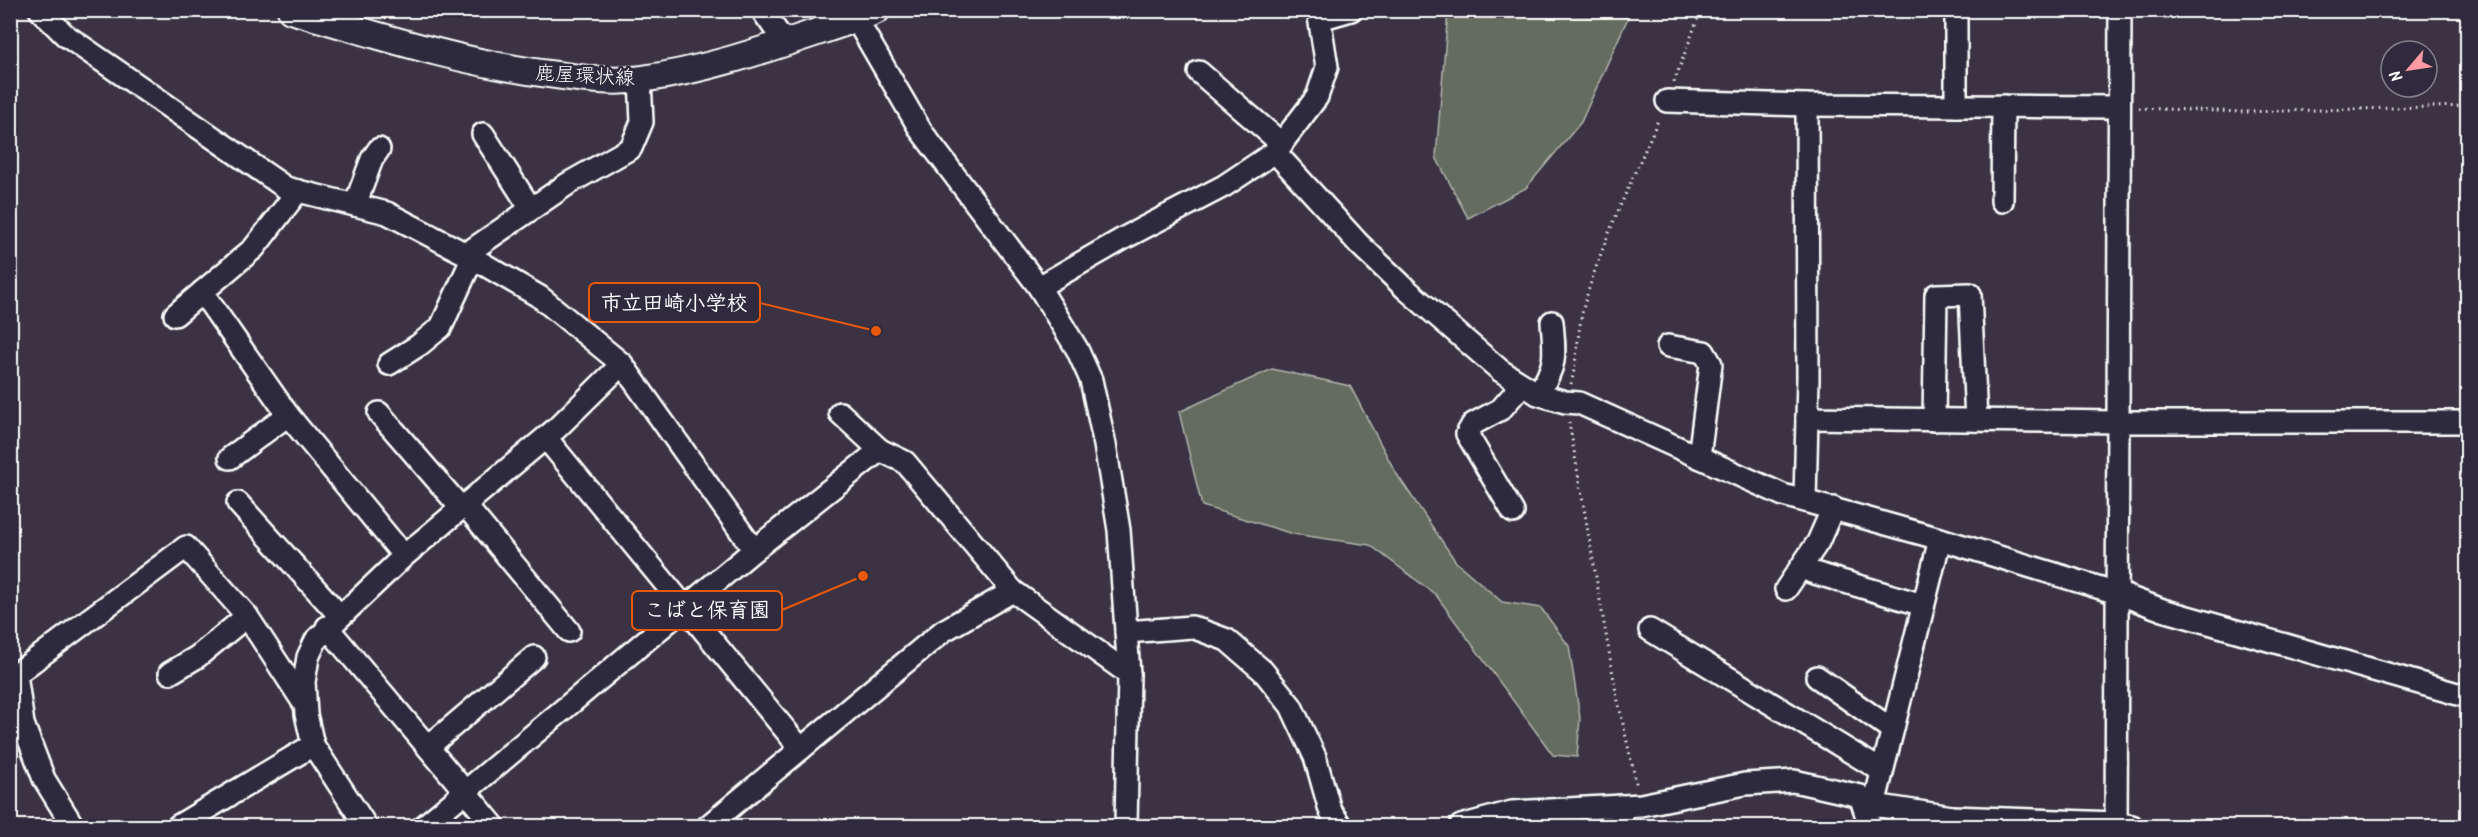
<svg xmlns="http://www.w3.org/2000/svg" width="2478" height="837" viewBox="0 0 2478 837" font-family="Kalam,'Klee One',sans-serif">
  <rect width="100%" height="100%" fill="#3b3343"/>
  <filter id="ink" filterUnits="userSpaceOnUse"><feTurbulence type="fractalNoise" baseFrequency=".0167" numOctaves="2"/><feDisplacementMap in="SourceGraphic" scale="12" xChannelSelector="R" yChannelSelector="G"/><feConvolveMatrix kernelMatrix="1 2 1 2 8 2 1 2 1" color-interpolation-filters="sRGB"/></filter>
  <g filter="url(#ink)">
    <g fill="#646c5f" stroke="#b2b6af" stroke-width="1.5">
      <polygon points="1448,11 1631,11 1581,122 1526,188 1468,218 1436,157"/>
      <polygon points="1272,369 1350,386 1396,473 1456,562 1502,602 1541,608 1569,646 1580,718 1577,757 1553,755 1436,595 1370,545 1293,534 1202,506 1179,412"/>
    </g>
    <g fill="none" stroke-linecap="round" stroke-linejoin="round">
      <g stroke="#fff" stroke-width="26">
        <g id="minor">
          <polyline points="40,10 65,35 286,188 387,213 466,254 540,297 622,364 754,550"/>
          <polyline points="762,10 785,43"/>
          <polyline points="1956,10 1956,106"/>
          <polyline points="856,19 921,131 1039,287 1077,349 1091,380 1105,445 1119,530 1129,674 1126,826"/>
          <polyline points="1320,19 1351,10"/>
          <polyline points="1199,72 1282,144"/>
          <polyline points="1667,101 1807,105 2119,107"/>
          <polyline points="483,134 531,209"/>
          <polyline points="1275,152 1359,244 1406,289 1501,371 1538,394 1565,402 1579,403 1783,495 1940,539 2117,593 2163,610 2468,697"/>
          <polyline points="2002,201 2003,106"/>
          <polyline points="355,205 372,159 379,149"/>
          <polyline points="466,254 569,183 631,148 642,122 640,79"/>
          <polyline points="1039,287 1126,237 1224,186 1275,152 1317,97 1327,67 1318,10"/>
          <polyline points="202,292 288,415"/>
          <polyline points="175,315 254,248 298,191"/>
          <polyline points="1668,346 1704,352 1711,364 1699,457"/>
          <polyline points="389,364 419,345 441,327 473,257"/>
          <path d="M1538,394C1557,364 1555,356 1552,322"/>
          <polyline points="379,413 461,508"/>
          <polyline points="840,413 880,450"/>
          <polyline points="1807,418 2118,422 2468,422"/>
          <polyline points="1934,420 1936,295 1970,294 1976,420"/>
          <polyline points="546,438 801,749"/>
          <polyline points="230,458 288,415 404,556"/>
          <polyline points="1805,499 1808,378 1807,105"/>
          <polyline points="238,503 339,615"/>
          <polyline points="465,505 569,631"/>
          <polyline points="1513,512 1467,434 1473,424 1501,409 1522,385"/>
          <polyline points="1811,572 1923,605"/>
          <polyline points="1786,589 1818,542 1833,508"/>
          <polyline points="327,627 494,826"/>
          <polyline points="1650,630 1882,771"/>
          <polyline points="1126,632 1192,627 1227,640 1263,671 1291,706 1315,757 1330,810 1341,826"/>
          <polyline points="170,673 197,657 247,616"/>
          <polyline points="1817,677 1891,729"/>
          <polyline points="428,747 534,657"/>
          <polyline points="1860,796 1870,826"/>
          <polyline points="1874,805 1940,539"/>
          <polyline points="1621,806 1622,826"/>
          <polyline points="73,826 44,779 23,724 16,674 186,547 247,616 305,705"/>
          <polyline points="178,826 313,745"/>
          <polyline points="366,826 313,745 306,714 304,682 308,657 316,640 404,556 557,428 622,364"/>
          <polyline points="424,826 754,550 880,450 905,462 1013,591 1129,674"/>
          <polyline points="708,826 943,631 1013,591"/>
          <polyline points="1461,826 1512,812 1641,805 1745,784 1794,781 1860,796 1874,805 1952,817 2116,823 2132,826"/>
          <polyline points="2116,826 2120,10"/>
        </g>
      </g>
      <g stroke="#fff" stroke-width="30">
        <path id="major" d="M291,10C379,36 465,64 556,75C584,79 614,83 642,79C715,69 786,42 856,19L877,10"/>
      </g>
      <g stroke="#fff" stroke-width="3" stroke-dasharray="1.5 4.5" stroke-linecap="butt">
        <polyline points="1674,82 1701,10"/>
        <polyline points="2139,108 2243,112 2468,106"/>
        <path d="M1571,384C1578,357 1577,329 1585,302C1603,238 1633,179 1659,118"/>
        <polyline points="1569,422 1616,692 1637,787"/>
      </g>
      <use href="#minor" stroke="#2f2a3d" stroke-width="21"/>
      <use href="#major" stroke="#2f2a3d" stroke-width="26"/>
    </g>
  </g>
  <g text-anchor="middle" stroke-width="5" stroke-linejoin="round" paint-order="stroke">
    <g font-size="20" fill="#fff" stroke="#2f2a3d">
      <text transform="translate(585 75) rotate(3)" y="7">鹿屋環状線</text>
    </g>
  </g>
  <path fill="none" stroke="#e8590c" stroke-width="2" d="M876 331L760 303M863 576L782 610"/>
  <g fill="#e8590c" stroke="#2f2a3d" stroke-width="2">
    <circle cx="876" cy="331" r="6"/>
    <circle cx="863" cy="576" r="6"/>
  </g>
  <g fill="#2f2a3d" stroke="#e8590c" stroke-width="2">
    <rect x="589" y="283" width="171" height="39" rx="6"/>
    <rect x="632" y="591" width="150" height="39" rx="6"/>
  </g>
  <g font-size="21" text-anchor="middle" font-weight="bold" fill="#fff">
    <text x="674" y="310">市立田崎小学校</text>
    <text x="707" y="617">こばと保育園</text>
  </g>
  <rect width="2478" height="837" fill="none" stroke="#2f2a3d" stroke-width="36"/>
  <rect x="18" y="18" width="2442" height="801" fill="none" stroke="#fff" stroke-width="2" filter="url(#ink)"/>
  <g transform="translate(2409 69) rotate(241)"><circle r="28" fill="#2f2a3d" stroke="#827f8b" stroke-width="1.5"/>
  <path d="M0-4.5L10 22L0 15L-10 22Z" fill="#ff9aa2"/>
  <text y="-9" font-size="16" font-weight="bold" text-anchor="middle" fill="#ffffff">N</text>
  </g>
</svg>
